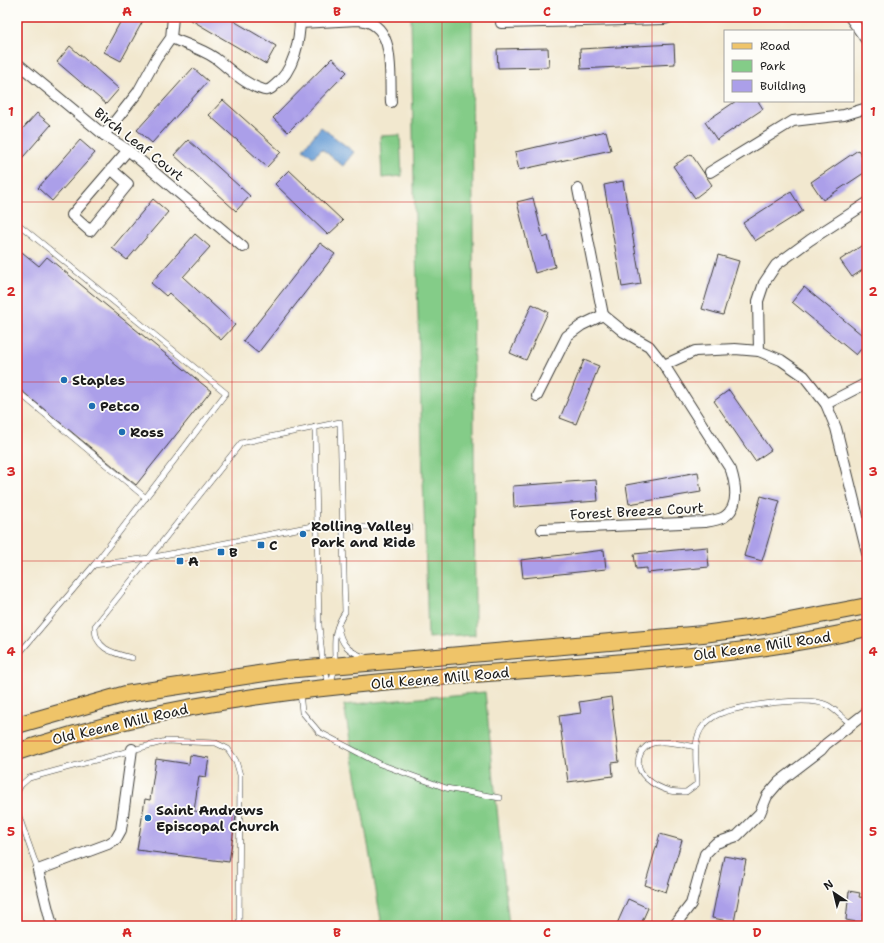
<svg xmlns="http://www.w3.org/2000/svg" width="884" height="943" viewBox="0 0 884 943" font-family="'Shantell Sans',sans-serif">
  <rect width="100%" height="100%" fill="#fdfcf7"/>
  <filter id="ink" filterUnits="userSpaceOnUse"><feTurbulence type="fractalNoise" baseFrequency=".025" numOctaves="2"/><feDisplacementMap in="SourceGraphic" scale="8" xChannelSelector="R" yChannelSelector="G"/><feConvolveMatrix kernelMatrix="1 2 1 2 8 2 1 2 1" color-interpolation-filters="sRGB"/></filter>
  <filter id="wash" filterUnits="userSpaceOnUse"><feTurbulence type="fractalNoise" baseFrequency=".012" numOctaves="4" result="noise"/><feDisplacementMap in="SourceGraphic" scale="16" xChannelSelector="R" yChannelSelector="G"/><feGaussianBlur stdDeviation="0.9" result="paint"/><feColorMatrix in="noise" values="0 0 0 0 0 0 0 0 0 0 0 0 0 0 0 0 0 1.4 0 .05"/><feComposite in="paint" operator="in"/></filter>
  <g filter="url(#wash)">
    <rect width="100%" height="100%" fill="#f2e8cf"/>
    <g fill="#84cc88" stroke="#507452">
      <polygon points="411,17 472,17 475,635 428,638 414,185"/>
      <polygon points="400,135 402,176 382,178 380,136"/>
      <polygon points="485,692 509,926 382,926 344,705"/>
    </g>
    <polygon fill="#6a9fd6" stroke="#435e79" points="321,127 354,152 343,166 322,149 313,157 303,149"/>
    <g id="blocks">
      <g fill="#ab9fe9">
        <polygon points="123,17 145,17 121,61 104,52"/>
        <polygon points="186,17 227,17 276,46 266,64"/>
        <polygon points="674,44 675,64 581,69 580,49"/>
        <polygon points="70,46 119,89 106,104 57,62"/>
        <polygon points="548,48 549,67 498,68 497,49"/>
        <polygon points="332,58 347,72 288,132 273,118"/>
        <polygon points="193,68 208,81 152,143 137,130"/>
        <polygon points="223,100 281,152 267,167 209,115"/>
        <polygon points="736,101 758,101 763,109 717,140 705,122"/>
        <polygon points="37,113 51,125 17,164 17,135"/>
        <polygon points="606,131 611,150 519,170 515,152"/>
        <polygon points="80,140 95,153 52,201 38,188"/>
        <polygon points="188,140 250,196 236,211 174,155"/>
        <polygon points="858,150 867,163 867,171 823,200 811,182"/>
        <polygon points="691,154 712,185 695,198 673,166"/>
        <polygon points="289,170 343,221 328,235 275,184"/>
        <polygon points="623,181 641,284 622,287 604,185"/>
        <polygon points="791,192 803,211 755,241 743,223"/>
        <polygon points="533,198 543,238 548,236 555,267 535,273 517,202"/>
        <polygon points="153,199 168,212 127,260 112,248"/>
        <polygon points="195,234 210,247 183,277 235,325 221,340 169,293 166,296 151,283"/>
        <polygon points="867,242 867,267 852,277 840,260"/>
        <polygon points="320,243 335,254 258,353 243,341"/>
        <polygon points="17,248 39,266 47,257 211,391 136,485 17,387"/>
        <polygon points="718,255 739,261 723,315 702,309"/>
        <polygon points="804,287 867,339 867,342 856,355 792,302"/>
        <polygon points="532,304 548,312 526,360 510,353"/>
        <polygon points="584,360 599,366 576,424 560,418"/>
        <polygon points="729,390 771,450 755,461 714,401"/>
        <polygon points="698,472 701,492 629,504 626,485"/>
        <polygon points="596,480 598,501 514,507 513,486"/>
        <polygon points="761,496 780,501 762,561 744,556"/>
        <polygon points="707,547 709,567 647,573 647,568 636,569 634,554"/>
        <polygon points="604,550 606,569 523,578 521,560"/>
        <polygon points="611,697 619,762 612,763 613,776 568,782 559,716 581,713 579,702"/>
        <polygon points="190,755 209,758 206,777 199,776 194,811 236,816 229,862 137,850 145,799 150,800 156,759 189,764"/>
        <polygon points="660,834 682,840 666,892 645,885"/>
        <polygon points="724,856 746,860 734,922 712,918"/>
        <polygon points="849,891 860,893 859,897 866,898 862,923 846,920"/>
        <polygon points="628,899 648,908 640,926 616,926"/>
      </g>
    </g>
  </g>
  <g filter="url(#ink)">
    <use href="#blocks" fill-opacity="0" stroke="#3c3b37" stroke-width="1"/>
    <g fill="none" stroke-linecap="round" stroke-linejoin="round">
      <g stroke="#3c3b37" stroke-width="6">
        <g id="service">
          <polyline points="17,223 226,393 94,565 17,656"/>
          <polyline points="17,391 146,498"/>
          <polyline points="315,427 319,625 323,666 330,686"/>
          <polyline points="342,527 410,527"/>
          <polyline points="94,565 149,558 317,525"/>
          <path d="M338,627C341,645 349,652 365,657"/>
          <path d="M132,658C113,653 94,649 95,626L241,443L340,422L345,612C332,632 335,641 335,663C335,670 332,678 331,685"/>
          <polyline points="300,692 302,712 319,732 380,764 446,788 500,798"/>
          <path d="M696,747C683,745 663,739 650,744C646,746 641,751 640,755C632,773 655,787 670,791C675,792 681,792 686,792L697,784C697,766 691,739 704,725C708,721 716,715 722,713C742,706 808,695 827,705C835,709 843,718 851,724"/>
          <polyline points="17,792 21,785 29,778 166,741 216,743 228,749 236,761 240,775 239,926"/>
          <polyline points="17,811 38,870"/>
        </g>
      </g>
      <g stroke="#3c3b37" stroke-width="12">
        <g id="minor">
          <polyline points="501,17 501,23 665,19 670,17"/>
          <polyline points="850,17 867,41"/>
          <polyline points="17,19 17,17"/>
          <path d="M300,23L358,20C397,22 389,73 391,102"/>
          <path d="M171,38C185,44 202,49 215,58C230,69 245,85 264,90C268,91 271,89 274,86C294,71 300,41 300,17"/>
          <polyline points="17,63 104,135 128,150 243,247"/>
          <polyline points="104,135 138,92 156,59 171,38 173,17"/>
          <polyline points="111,169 128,184 90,231 72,215 128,150"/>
          <polyline points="710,172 793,121 844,115 867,108"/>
          <polyline points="578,189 603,315"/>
          <polyline points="603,315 624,332 649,346 664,365 695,351 735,349 759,351 781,360 804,376 826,404 836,428 867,553"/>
          <polyline points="759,351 758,301 764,283 776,265 810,240 867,203"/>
          <polyline points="537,396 567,336 582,325 603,315"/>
          <polyline points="826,404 867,383"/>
          <path d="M542,529L705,522C711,521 718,520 724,517C740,507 736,486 731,470L664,365"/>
          <polyline points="52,926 38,870 108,844 116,839 121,830 132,749"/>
          <polyline points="674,926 691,904 705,854 716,843 737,836 760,813 767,796 779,782 821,750 826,744 867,712"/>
        </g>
      </g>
      <g stroke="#3c3b37" stroke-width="18">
        <g id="primary">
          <polyline points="17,725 126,694 285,670 703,634 763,626 867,606"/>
          <path d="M17,752C205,687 405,681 601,664C691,657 779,649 867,628"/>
        </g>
      </g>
      <use href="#service" stroke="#fff" stroke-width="5"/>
      <use href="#minor" stroke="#fff" stroke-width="10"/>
      <use href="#primary" stroke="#efc469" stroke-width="16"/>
    </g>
  </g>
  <path fill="none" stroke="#d62828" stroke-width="1" stroke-opacity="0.55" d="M232,17V926M442,17V926M652,17V926M17,202H867M17,382H867M17,561H867M17,741H867"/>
  <g fill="#1f6fb2" stroke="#fdfcf7" stroke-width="1.5">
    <circle cx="64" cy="380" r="4"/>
    <circle cx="92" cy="406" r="4"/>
    <circle cx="122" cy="432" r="4"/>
    <circle cx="303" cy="534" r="4"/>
    <rect x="257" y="541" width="8" height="8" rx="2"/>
    <rect x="217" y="548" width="8" height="8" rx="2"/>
    <rect x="176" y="557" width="8" height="8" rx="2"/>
    <circle cx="148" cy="818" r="4"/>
  </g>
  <g text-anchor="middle" stroke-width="3.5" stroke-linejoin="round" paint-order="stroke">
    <g font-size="14" fill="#1c1c1c" stroke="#fdfcf7">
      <text transform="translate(139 144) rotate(38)" y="5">Birch Leaf Court</text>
      <text transform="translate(637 511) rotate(-3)" y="5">Forest Breeze Court</text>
      <text transform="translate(762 646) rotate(-8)" y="5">Old Keene Mill Road</text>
      <text transform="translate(440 678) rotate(-5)" y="5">Old Keene Mill Road</text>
      <text transform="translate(120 724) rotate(-13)" y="5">Old Keene Mill Road</text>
    </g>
    <g font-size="14" font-weight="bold" fill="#1c1c1c" stroke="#fdfcf7" text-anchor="start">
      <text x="72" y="385">Staples</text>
      <text x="100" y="411">Petco</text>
      <text x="130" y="437">Ross</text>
      <text x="311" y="531">Rolling Valley<tspan x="311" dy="16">Park and Ride</tspan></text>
      <text x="269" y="550">C</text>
      <text x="229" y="557">B</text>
      <text x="188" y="566">A</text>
      <text x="156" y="815">Saint Andrews<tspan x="156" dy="16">Episcopal Church</tspan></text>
    </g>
  </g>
  <rect width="884" height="943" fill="none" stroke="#fdfcf7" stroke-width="44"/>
  <rect x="724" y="30" width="130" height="72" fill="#fdfcf7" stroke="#a3a29f"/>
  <rect x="732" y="43" width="20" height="6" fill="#efc469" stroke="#a3a29f"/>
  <text x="760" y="50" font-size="12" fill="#1c1c1c">Road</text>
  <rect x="732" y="60" width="20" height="12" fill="#84cc88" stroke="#a3a29f"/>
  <text x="760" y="70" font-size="12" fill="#1c1c1c">Park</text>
  <rect x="732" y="80" width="20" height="12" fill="#ab9fe9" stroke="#a3a29f"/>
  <text x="760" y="90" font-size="12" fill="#1c1c1c">Building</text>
  <g transform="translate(834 893) rotate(325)" stroke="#fdfcf7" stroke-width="3" paint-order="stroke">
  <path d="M0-3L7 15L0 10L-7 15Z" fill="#1c1c1c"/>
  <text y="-6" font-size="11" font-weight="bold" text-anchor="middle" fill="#1c1c1c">N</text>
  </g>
  <rect x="22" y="22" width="840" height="899" fill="none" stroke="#d62828" stroke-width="1.5"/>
  <g font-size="13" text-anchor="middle" font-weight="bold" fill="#d62828">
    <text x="127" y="16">A</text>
    <text x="337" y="16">B</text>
    <text x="547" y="16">C</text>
    <text x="757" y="16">D</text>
    <text x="11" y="116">1</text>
    <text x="873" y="116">1</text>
    <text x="11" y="296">2</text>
    <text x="873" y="296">2</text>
    <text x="11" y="476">3</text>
    <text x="873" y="476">3</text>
    <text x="11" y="656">4</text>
    <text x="873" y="656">4</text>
    <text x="11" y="836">5</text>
    <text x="873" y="836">5</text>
    <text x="127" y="937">A</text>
    <text x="337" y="937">B</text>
    <text x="547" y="937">C</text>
    <text x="757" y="937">D</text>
  </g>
</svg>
